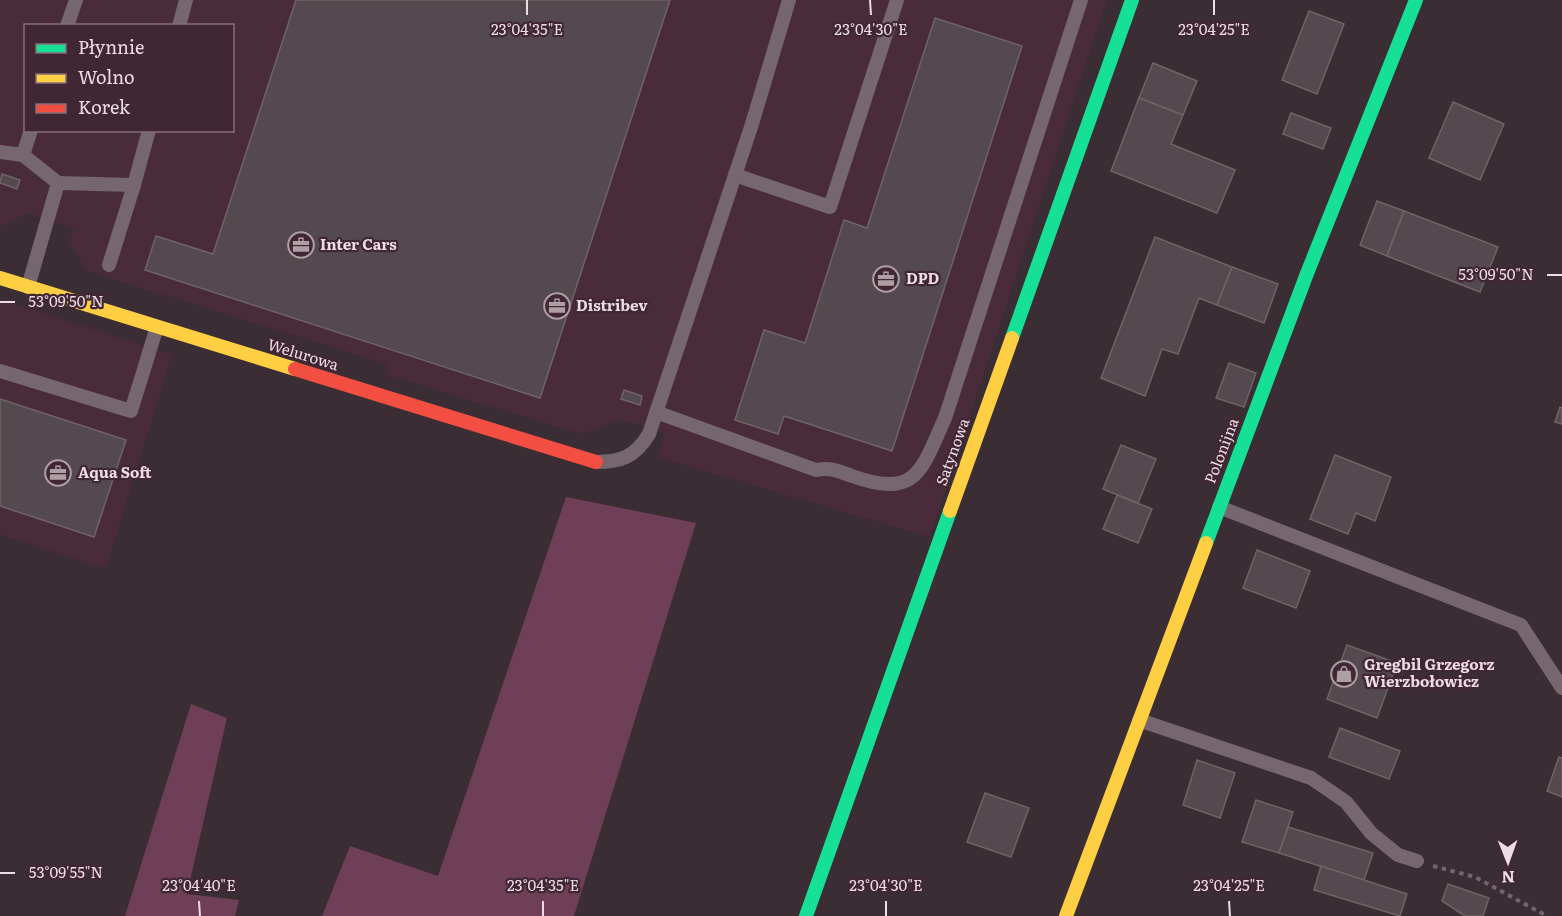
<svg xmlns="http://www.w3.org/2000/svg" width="1562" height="916" viewBox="0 0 1562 916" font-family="Literata,serif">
  <rect width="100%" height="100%" fill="#3a2d33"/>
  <g fill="#492b3a" fill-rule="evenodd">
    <path d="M0,0H1107L930,537L657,457L665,434L631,423L619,420L582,434L384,374L387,364L87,271L69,242L74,228L28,213L0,227ZM26,26H232V130H26Z"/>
    <polygon points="0,299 172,355 106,569 0,534"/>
  </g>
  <g fill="#6e3f56">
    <polygon points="566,497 696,523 574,916 322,916 350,846 438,876"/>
    <polygon points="191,704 227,718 187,894 239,900 235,916 125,916"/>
  </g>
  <g fill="#54494e" stroke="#6f6368" stroke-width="1.5">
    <polygon points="296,0 670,0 540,398 145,270 156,236 213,254"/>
    <polygon points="1309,11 1344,24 1317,94 1282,80"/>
    <polygon points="935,18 1022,46 892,451 784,416 778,434 735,420 764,330 805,343 844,220 867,228"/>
    <polygon points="1153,63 1197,81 1183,115 1139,98"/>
    <polygon points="1139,98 1183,115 1171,144 1235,170 1217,213 1111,171"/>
    <polygon points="1453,102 1504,124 1480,180 1429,158"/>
    <polygon points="1291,113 1331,128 1323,149 1283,134"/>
    <polygon points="2,174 20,180 17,189 0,183"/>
    <polygon points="1377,201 1404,211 1387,256 1360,245"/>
    <polygon points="1404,211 1498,247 1480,292 1387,256"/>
    <polygon points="1155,237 1232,267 1217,305 1199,298 1178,354 1162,349 1145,396 1101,378"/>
    <polygon points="1232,267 1278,284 1264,323 1217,305"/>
    <polygon points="1229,363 1256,373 1244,407 1216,398"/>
    <polygon points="624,390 642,396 640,405 621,399"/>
    <polygon points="0,399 126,440 94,537 0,506"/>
    <polygon points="1560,407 1562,408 1562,424 1555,422"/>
    <polygon points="1121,445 1156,459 1138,503 1103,489"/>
    <polygon points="1335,455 1391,477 1375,521 1356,513 1348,534 1310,519"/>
    <polygon points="1117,495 1152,509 1138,543 1103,529"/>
    <polygon points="1257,550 1310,571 1296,608 1243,588"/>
    <polygon points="1347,645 1397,663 1377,718 1327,699"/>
    <polygon points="1340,728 1400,751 1389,779 1329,757"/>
    <polygon points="1559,757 1562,758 1562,797 1547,791"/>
    <polygon points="1197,760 1235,773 1220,818 1183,805"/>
    <polygon points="985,793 1029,808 1011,857 967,842"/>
    <polygon points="1256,800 1293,812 1279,853 1242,842"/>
    <polygon points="1288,827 1373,853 1364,880 1279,853"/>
    <polygon points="1321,866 1407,894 1400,916 1314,890"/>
    <polygon points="1448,884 1489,898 1483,916 1465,916 1442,901"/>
  </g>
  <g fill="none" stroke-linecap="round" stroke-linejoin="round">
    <polyline stroke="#73656b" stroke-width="4" stroke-dasharray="4.5 4.5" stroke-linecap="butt" points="1433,866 1475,877 1547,916"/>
    <g stroke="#76676e" stroke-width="14">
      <polyline points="67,26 76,0"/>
      <polyline points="179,26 186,0"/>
      <polyline points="31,130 23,155 58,183"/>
      <polyline points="0,152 23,155"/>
      <polyline points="735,175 830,207 897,0"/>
      <polyline points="109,265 134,185"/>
      <polyline points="28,287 58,183 134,185 149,130"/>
      <polyline points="0,371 131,411 157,327"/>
      <path d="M656,412L816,470C830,467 839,471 852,476C917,499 921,471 945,418L1081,0"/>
      <path d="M596,462C621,462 635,457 649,434L752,124L789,0"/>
      <polyline points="1219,507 1521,625 1562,688"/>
      <polyline points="1139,720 1311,778 1346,802 1371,833 1398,855 1417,861"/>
    </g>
    <g stroke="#16e098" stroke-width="14">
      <polyline points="1012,338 1132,0"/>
      <polyline points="1206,543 1306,276 1416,0"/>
      <polyline points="806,916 950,511"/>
    </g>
    <g stroke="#ffcf43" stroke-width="14">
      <polyline points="0,278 295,369"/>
      <polyline points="950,511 1012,338"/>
      <polyline points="1066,916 1206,543"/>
    </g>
    <polyline stroke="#f24e42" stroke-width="14" points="295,369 596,462"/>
  </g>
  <path fill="none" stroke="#eddce3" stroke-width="2" d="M527,0V15M870,0L871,15M1214,0V15M1547,275H1562M0,302H15M0,873H15M199,901L200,916M543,901V916M886,901V916M1229,901L1230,916"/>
  <defs>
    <g id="office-ring" transform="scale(1.35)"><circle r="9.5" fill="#402733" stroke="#ae9fa5" stroke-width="1.5"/><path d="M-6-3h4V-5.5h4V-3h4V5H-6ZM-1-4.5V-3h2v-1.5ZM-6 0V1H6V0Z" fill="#ae9fa5"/></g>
    <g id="shop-ring" transform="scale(1.35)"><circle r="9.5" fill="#402733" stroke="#ae9fa5" stroke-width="1.5"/><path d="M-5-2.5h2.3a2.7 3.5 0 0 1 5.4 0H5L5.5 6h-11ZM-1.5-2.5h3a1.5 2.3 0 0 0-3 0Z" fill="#ae9fa5"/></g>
  </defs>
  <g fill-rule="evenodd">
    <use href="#office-ring" x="301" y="245"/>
    <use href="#office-ring" x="886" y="279"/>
    <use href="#office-ring" x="557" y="306"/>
    <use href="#office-ring" x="58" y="473"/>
    <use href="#shop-ring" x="1344" y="674"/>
  </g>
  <g text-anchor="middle" stroke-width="4.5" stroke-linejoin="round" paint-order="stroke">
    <g font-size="15" font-weight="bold" fill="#eddce3" stroke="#402733" text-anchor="start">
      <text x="320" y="250">Inter Cars</text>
      <text x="906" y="284">DPD</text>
      <text x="576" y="311">Distribev</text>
      <text x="78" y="478">Aqua Soft</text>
      <text x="1364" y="670">Gregbil Grzegorz<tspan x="1364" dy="17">Wierzbołowicz</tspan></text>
    </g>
    <g font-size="15" fill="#eddce3" stroke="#402733">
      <text transform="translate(303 355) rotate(17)" y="5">Welurowa</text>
      <text transform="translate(1222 451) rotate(-69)" y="5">Polonijna</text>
      <text transform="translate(953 452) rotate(-70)" y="5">Satynowa</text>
    </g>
  </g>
  <g font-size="15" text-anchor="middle" fill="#eddce3" stroke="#402733" stroke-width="4.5" stroke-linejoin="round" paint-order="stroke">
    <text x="527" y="35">23°04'35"E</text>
    <text x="871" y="35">23°04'30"E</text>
    <text x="1214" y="35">23°04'25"E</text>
    <text x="1496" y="280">53°09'50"N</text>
    <text x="66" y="307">53°09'50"N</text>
    <text x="66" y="878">53°09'55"N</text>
    <text x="199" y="891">23°04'40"E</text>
    <text x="543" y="891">23°04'35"E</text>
    <text x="886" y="891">23°04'30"E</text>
    <text x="1229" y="891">23°04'25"E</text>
  </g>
  <rect x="24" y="24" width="210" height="108" fill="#402733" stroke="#856f79" stroke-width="1.5"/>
  <rect x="36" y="44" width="30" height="9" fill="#16e098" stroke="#856f79" stroke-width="1.5"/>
  <text x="78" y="54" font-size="18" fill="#eddce3">Płynnie</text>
  <rect x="36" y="74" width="30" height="9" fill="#ffcf43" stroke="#856f79" stroke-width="1.5"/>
  <text x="78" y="84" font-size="18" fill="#eddce3">Wolno</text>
  <rect x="36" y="104" width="30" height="9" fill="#f24e42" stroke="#856f79" stroke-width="1.5"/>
  <text x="78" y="114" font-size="18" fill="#eddce3">Korek</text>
  <g transform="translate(1508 862) rotate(179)" stroke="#402733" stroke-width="4.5" paint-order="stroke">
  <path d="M0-4.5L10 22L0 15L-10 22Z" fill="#eddce3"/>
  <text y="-9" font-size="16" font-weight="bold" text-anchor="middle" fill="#eddce3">N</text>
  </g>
</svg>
